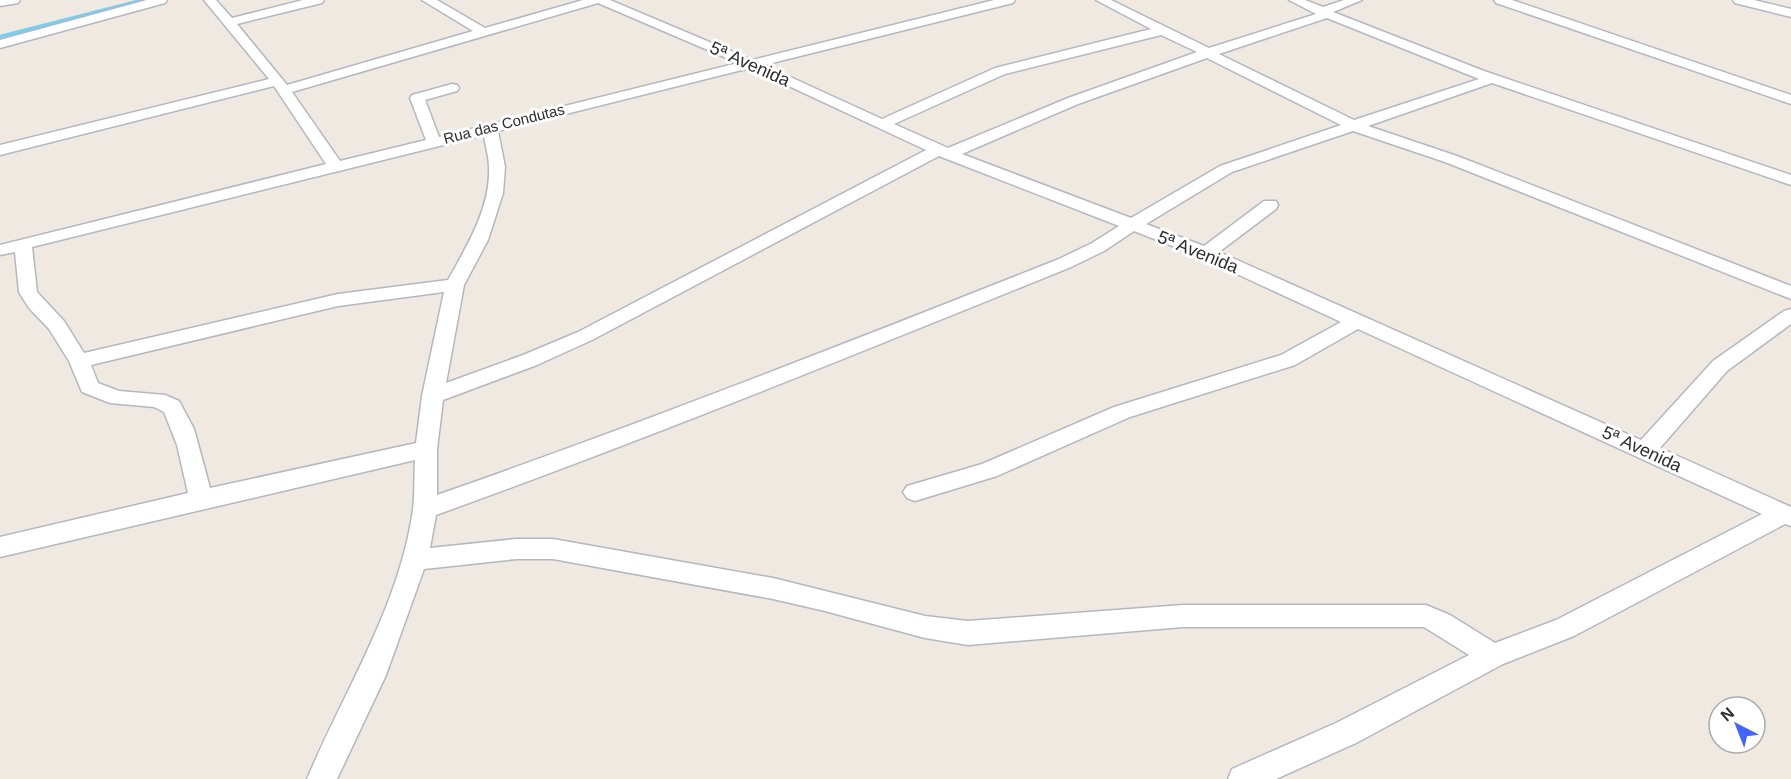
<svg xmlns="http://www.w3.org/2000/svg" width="1791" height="779" viewBox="0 0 1791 779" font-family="Arial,sans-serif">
  <rect width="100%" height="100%" fill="#efe9e1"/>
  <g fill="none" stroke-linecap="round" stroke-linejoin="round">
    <polyline stroke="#75cff0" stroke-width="4.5" points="0,37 145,0"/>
    <g stroke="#b4b7c1" stroke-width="3">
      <g id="minor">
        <polygon points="0,0 20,0 18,3 0,6"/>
        <polygon points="147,0 167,0 165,3 0,48 0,40"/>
        <path d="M204,0H216L232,18L303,0H324L322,3L237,24L287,85L473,31L422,0H437L485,28L583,0H610L752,60L994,0H1015L1013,3L764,65L882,119L995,68L1151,29L1096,0H1111L1209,48L1316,14L1289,0H1305L1323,7L1344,0H1362L1333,12L1484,71L1791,175V185L1492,83L1368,126L1457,156L1791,286V299L1445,162L1353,131L1232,172L1146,224L1204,246L1264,201H1276L1278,205L1276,209L1219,252L1641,440L1713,361L1784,311L1791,309V324L1727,371L1660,448L1791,507V526L1785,524L1574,636L1503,664L1356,743L1276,779H1228L1232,769L1336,723L1469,655L1424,627H1183L968,645L925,638L825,611L773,599L553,559H516L424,569L386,675L337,779H307C344,691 399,607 413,510C415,494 414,476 415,460L0,557V537L188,493L177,445L164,412L154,407L110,403L82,392L69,361L49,329L29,308L19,292L15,252L0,255V245L326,164L274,86L0,155V145L269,79ZM598,3L738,63L439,137L425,100L457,91L459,88L457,85L452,84L412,95L410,98L426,140L340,161L292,92ZM1327,18L1479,79L1354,120L1219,54ZM1161,35L1197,52L1068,98L948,148L894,124L1005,74ZM1207,58L1341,125L1220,166L1131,218L962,154L1078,104ZM750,68L926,150L578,332L523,355L446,383L464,285L488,240L503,193L505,167L498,131ZM484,135C485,145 489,156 489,167C491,207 467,246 448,280L338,294L84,353L64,321L37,292L32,247ZM939,156L1119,226L1092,243L1059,259C852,341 646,422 437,495V449L443,400L537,365L592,340ZM1134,231L1200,257L1341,322L1281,355L1114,407L982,464L907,486L903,492L907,498L915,501L997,476L1130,417L1295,365L1358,329L1762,514L1556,620L1495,643L1450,615L1426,605H1183L968,621L925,616L773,578L553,539H516L430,548L436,515C650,438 861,352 1071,267L1104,251ZM444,292L422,396L416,443L210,488L194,429L179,401L165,395L119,391L98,383L91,365L338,306Z"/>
        <polygon points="1494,0 1512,0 1791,95 1791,104 1496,3"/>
        <polygon points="1733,0 1754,0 1791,9 1791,17 1735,3"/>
      </g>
    </g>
    <use href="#minor" fill="#fff" fill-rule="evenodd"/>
  </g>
  <g text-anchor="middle" stroke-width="6" stroke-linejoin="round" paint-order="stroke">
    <g font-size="15" fill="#2e2e2e" stroke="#fff">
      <text transform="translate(504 124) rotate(-14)" y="5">Rua das Condutas</text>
    </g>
    <g font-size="18" fill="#2e2e2e" stroke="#fff">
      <text transform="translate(750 64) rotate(24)" y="6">5ª Avenida</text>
      <text transform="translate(1198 252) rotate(22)" y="6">5ª Avenida</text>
      <text transform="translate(1642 449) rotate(25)" y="6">5ª Avenida</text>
    </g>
  </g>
  <g transform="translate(1737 725) rotate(318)"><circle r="28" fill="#ffffff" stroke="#ababab" stroke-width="1.5"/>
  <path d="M0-4.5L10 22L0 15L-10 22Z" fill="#4264fb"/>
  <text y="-9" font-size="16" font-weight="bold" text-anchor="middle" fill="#2e2e2e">N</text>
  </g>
</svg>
